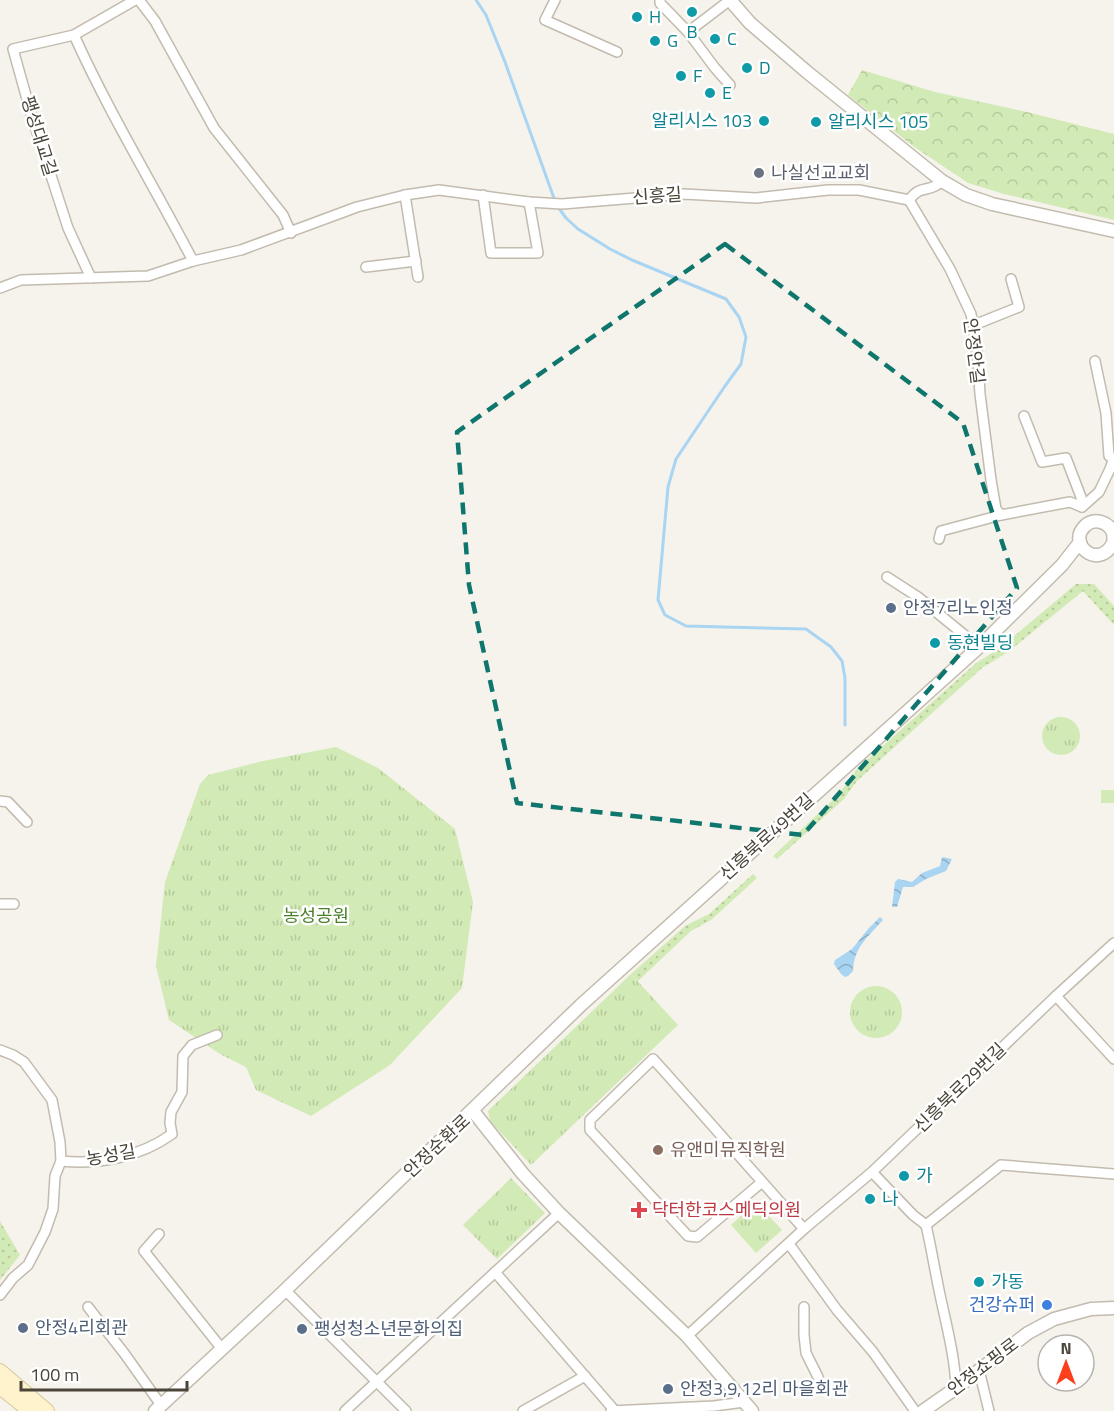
<svg xmlns="http://www.w3.org/2000/svg" width="1114" height="1411" viewBox="0 0 1114 1411" font-family="'Titillium Web','Noto Sans KR',sans-serif">
  <defs>
    <pattern id="grass-dots" width="8" height="8" patternUnits="userSpaceOnUse" patternTransform="scale(1.5)"><rect width="8" height="8" fill="#d2eab5"/><path d="M2 2h.1M6 6h.1" fill="none" stroke="#b6ca9c" stroke-width="1.8" stroke-linecap="round"/></pattern>
    <pattern id="forest-crowns" width="20" height="18" patternUnits="userSpaceOnUse" patternTransform="scale(1.5)"><rect width="20" height="18" fill="#d2eab5"/><path d="M2 6a3 3 0 1 1 6 0M12 15a3 3 0 1 1 6 0" fill="none" stroke="#b6ca9c"/></pattern>
    <pattern id="park-tufts" width="24" height="20" patternUnits="userSpaceOnUse" patternTransform="scale(1.5)"><rect width="24" height="20" fill="#d2eab5"/><path d="M3 7l-1-3M5 7V3M7 7l1-3M15 17l-1-3M17 17v-4M19 17l1-3" fill="none" stroke="#b6ca9c"/></pattern>
    <pattern id="water-waves" width="16" height="10" patternUnits="userSpaceOnUse" patternTransform="scale(1.5)"><rect width="16" height="10" fill="#a9d4f2"/><path d="M0 5q4-4 8 0t8 0" fill="none" stroke="#8caec5"/></pattern>
  </defs>
  <rect width="100%" height="100%" fill="#f6f3ec"/>
  <g fill="url(#grass-dots)">
    <polygon points="1076,584 1094,584 1114,606 1114,625 1083,591 1008,652 982,668 857,781 843,800 777,859 773,856 837,796 858,768 975,664 1001,647"/>
    <polygon points="753,874 757,878 711,920 691,931 638,981 631,974 685,926 709,914"/>
    <polygon points="0,1221 20,1255 0,1280"/>
  </g>
  <polygon fill="url(#forest-crowns)" points="862,70 935,92 1027,112 1114,134 1114,220 1004,194 968,183 913,146 848,95"/>
  <g fill="url(#park-tufts)">
    <circle cx="1061" cy="736" r="19"/>
    <polygon points="336,747 378,768 455,829 473,902 462,988 390,1065 311,1116 256,1090 246,1067 220,1054 169,1020 156,966 165,882 200,784 208,775 263,761"/>
    <polygon points="631,974 678,1025 531,1165 490,1121 488,1111"/>
    <circle cx="876" cy="1012" r="26"/>
    <polygon points="511,1178 545,1213 497,1259 463,1225"/>
    <polygon points="756,1202 782,1230 756,1253 731,1225"/>
  </g>
  <rect fill="#d2eab5" x="1101" y="790" width="13" height="13"/>
  <g fill="url(#water-waves)">
    <polygon points="942,857 952,859 946,871 926,879 913,887 903,887 897,907 892,907 895,882 898,879 912,882 922,873 940,866"/>
    <path d="M880,917L883,920C868,937 854,947 853,971L848,976L845,977L841,974L834,964L835,960L852,949L869,928Z"/>
  </g>
  <g fill="none" stroke-linecap="round" stroke-linejoin="round">
    <g stroke="#a9d4f2" stroke-width="3">
      <polyline points="476,0 486,15 505,62 555,201"/>
      <polyline points="558,207 566,218 578,229 610,249 632,260 726,299 739,317 746,337 741,364 725,386 676,459 668,487 658,600 665,615 686,626 806,629 831,647 842,661 845,678 845,725"/>
    </g>
    <g stroke="#c2bbae" stroke-width="12">
      <g id="minor">
        <polyline points="139,0 155,21 214,128 283,215 291,233"/>
        <polyline points="555,0 545,20 617,52"/>
        <polyline points="660,0 660,3 688,32 715,68 730,85"/>
        <polyline points="688,32 730,0"/>
        <path d="M74,35C109,113 154,186 193,261"/>
        <polyline points="405,195 418,277"/>
        <polyline points="483,195 491,253 538,253 529,202"/>
        <polyline points="909,200 950,269 971,314 977,347 980,394 991,480 996,509 1001,515"/>
        <path d="M909,200C922,183 929,194 942,181"/>
        <polyline points="366,267 416,261"/>
        <polyline points="91,278 68,228 32,117 13,49 74,35 135,0"/>
        <polyline points="0,288 21,280 148,276 193,261 241,250 357,207 405,195 439,190 529,202 562,204 684,194 756,198 828,190 859,190 909,200"/>
        <polyline points="974,325 1019,307 1011,279"/>
        <polyline points="1095,361 1106,413 1109,456 1113,459"/>
        <polyline points="1024,416 1042,462 1066,458 1081,497 1082,507"/>
        <polyline points="939,539 941,531 1001,515 1070,502 1082,507 1099,492 1110,469 1114,458"/>
        <polyline points="887,577 918,597 979,647"/>
        <polyline points="0,801 8,802 27,822"/>
        <polyline points="0,904 14,904"/>
        <polyline points="1056,996 1114,1059"/>
        <path d="M0,1050L13,1055L24,1062L52,1100L60,1142L61,1161C99,1165 140,1157 172,1134L170,1123L171,1112L182,1092L183,1056L192,1045L217,1035"/>
        <polyline points="872,1172 913,1215 926,1225"/>
        <polyline points="762,1182 697,1237 688,1236 590,1130 590,1120 653,1059 664,1071 804,1229"/>
        <polyline points="926,1225 1001,1165 1114,1174"/>
        <path d="M926,1225C932,1251 936,1278 942,1304C948,1332 955,1359 956,1388"/>
        <polyline points="159,1234 144,1251 222,1349"/>
        <polyline points="789,1244 837,1310 873,1352 915,1411"/>
        <polyline points="495,1272 615,1411"/>
        <polyline points="285,1290 406,1411"/>
        <polyline points="0,1295 13,1278 28,1265 45,1232 53,1209 55,1176 61,1161"/>
        <polyline points="88,1307 124,1353 161,1405"/>
        <polyline points="804,1307 804,1335 806,1353 818,1377"/>
        <polyline points="687,1336 804,1229 872,1172 1056,996 1114,943"/>
        <polyline points="979,1370 989,1411"/>
        <polyline points="345,1411 559,1213"/>
        <polyline points="523,1411 585,1376"/>
        <polyline points="611,1411 714,1406 744,1402"/>
      </g>
    </g>
    <g stroke="#c2bbae" stroke-width="15">
      <g id="tertiary">
        <polyline points="730,0 750,23 807,72 942,181 966,195 992,204 1114,231"/>
        <path d="M1113,543C1099,571 1066,544 1085,526C1094,517 1109,522 1113,533C1114,537 1113,542 1114,547"/>
        <polyline points="473,1111 523,1174 559,1213 687,1336 752,1411"/>
        <polyline points="155,1411 278,1297 581,1005 979,647 1062,565 1080,542"/>
        <polyline points="923,1411 956,1388 1028,1333 1054,1319 1091,1309 1114,1308"/>
      </g>
    </g>
    <g stroke="#d6c79b" stroke-width="16">
      <g id="secondary">
        <polyline points="0,1371 47,1411"/>
        <polyline points="0,1387 30,1411"/>
      </g>
    </g>
    <use href="#minor" stroke="#fff" stroke-width="9"/>
    <use href="#tertiary" stroke="#fff" stroke-width="12"/>
    <use href="#secondary" stroke="#fff3cd" stroke-width="14"/>
  </g>
  <path fill="none" stroke="#0f766e" stroke-width="4.5" stroke-dasharray="12 8" stroke-linejoin="round" d="M725,244L963,423L1017,588L803,835L517,803L469,585L457,432Z"/>
  <g fill="#0f9aa8" stroke="#fff" stroke-width="2">
    <circle cx="692" cy="12" r="6"/>
    <circle cx="637" cy="17" r="6"/>
    <circle cx="715" cy="39" r="6"/>
    <circle cx="655" cy="41" r="6"/>
    <circle cx="747" cy="68" r="6"/>
    <circle cx="681" cy="76" r="6"/>
    <circle cx="710" cy="93" r="6"/>
    <circle cx="764" cy="121" r="6"/>
    <circle cx="816" cy="122" r="6"/>
    <circle cx="935" cy="643" r="6"/>
    <circle cx="904" cy="1176" r="6"/>
    <circle cx="870" cy="1199" r="6"/>
    <circle cx="979" cy="1282" r="6"/>
  </g>
  <circle fill="#6b7280" stroke="#fff" stroke-width="2" cx="759" cy="173" r="6"/>
  <g fill="#5c6f8a" stroke="#fff" stroke-width="2">
    <circle cx="891" cy="608" r="6"/>
    <circle cx="23" cy="1328" r="6"/>
    <circle cx="302" cy="1329" r="6"/>
    <circle cx="668" cy="1389" r="6"/>
  </g>
  <circle fill="#8d6e63" stroke="#fff" stroke-width="2" cx="658" cy="1150" r="6"/>
  <path fill="#e0444e" stroke="#fff" stroke-width="2" d="M636 1201h6v6h6v6h-6v6h-6v-6h-6v-6h6z"/>
  <circle fill="#3f7fe0" stroke="#fff" stroke-width="2" cx="1047" cy="1305" r="6"/>
  <g text-anchor="middle" stroke-width="5" stroke-linejoin="round" paint-order="stroke">
    <g font-size="18" fill="#0d838f" stroke="#fff" text-anchor="start">
      <text x="649" y="23">H</text>
      <text x="692" y="38" text-anchor="middle">B</text>
      <text x="727" y="45">C</text>
      <text x="667" y="47">G</text>
      <text x="759" y="74">D</text>
      <text x="693" y="82">F</text>
      <text x="722" y="99">E</text>
      <text x="752" y="127" text-anchor="end">알리시스 103</text>
      <text x="828" y="128">알리시스 105</text>
      <text x="947" y="649">동현빌딩</text>
      <text x="916" y="1182">가</text>
      <text x="882" y="1205">나</text>
      <text x="991" y="1288">가동</text>
    </g>
    <g font-size="18" fill="#4b4439" stroke="#fff">
      <text transform="translate(39 136) rotate(73)" y="6">팽성대교길</text>
      <text transform="translate(657 196) rotate(-4)" y="6">신흥길</text>
      <text transform="translate(974 351) rotate(83)" y="6">안정안길</text>
      <text transform="translate(767 837) rotate(-42)" y="6">신흥북로49번길</text>
      <text transform="translate(960 1088) rotate(-44)" y="6">신흥북로29번길</text>
      <text transform="translate(437 1146) rotate(-43)" y="6">안정순환로</text>
      <text transform="translate(111 1155) rotate(-10)" y="6">농성길</text>
      <text transform="translate(983 1367) rotate(-37)" y="6">안정쇼핑로</text>
    </g>
    <g font-size="18" fill="#5b616d" stroke="#fff" text-anchor="start">
      <text x="771" y="179">나실선교교회</text>
    </g>
    <g font-size="18" fill="#4e5e75" stroke="#fff" text-anchor="start">
      <text x="903" y="614">안정7리노인정</text>
      <text x="35" y="1334">안정4리회관</text>
      <text x="314" y="1335">팽성청소년문화의집</text>
      <text x="680" y="1395">안정3,9,12리 마을회관</text>
    </g>
    <g font-size="18" fill="#4a7f2a" stroke="#fff">
      <text x="316" y="922">농성공원</text>
    </g>
    <g font-size="18" fill="#785e54" stroke="#fff" text-anchor="start">
      <text x="670" y="1156">유앤미뮤직학원</text>
    </g>
    <g font-size="18" fill="#be3a42" stroke="#fff" text-anchor="start">
      <text x="652" y="1216">닥터한코스메딕의원</text>
    </g>
    <g font-size="18" fill="#366cbe" stroke="#fff" text-anchor="end">
      <text x="1035" y="1311">건강슈퍼</text>
    </g>
  </g>
  <g transform="translate(1066 1363)"><circle r="28" fill="#ffffff" stroke="#b7b4b0" stroke-width="1.5"/>
  <path d="M0-4.5L10 22L0 15L-10 22Z" fill="#fc3f1d"/>
  <text y="-9" font-size="16" font-weight="bold" text-anchor="middle" fill="#4b4439">N</text>
  </g>
  <path d="M21 1381v9h166v-9" fill="none" stroke="#4b4439" stroke-width="3"/>
  <text x="30" y="1381" font-size="18" fill="#4b4439" stroke="#ffffff" stroke-width="4.5" paint-order="stroke">100 m</text>
</svg>
